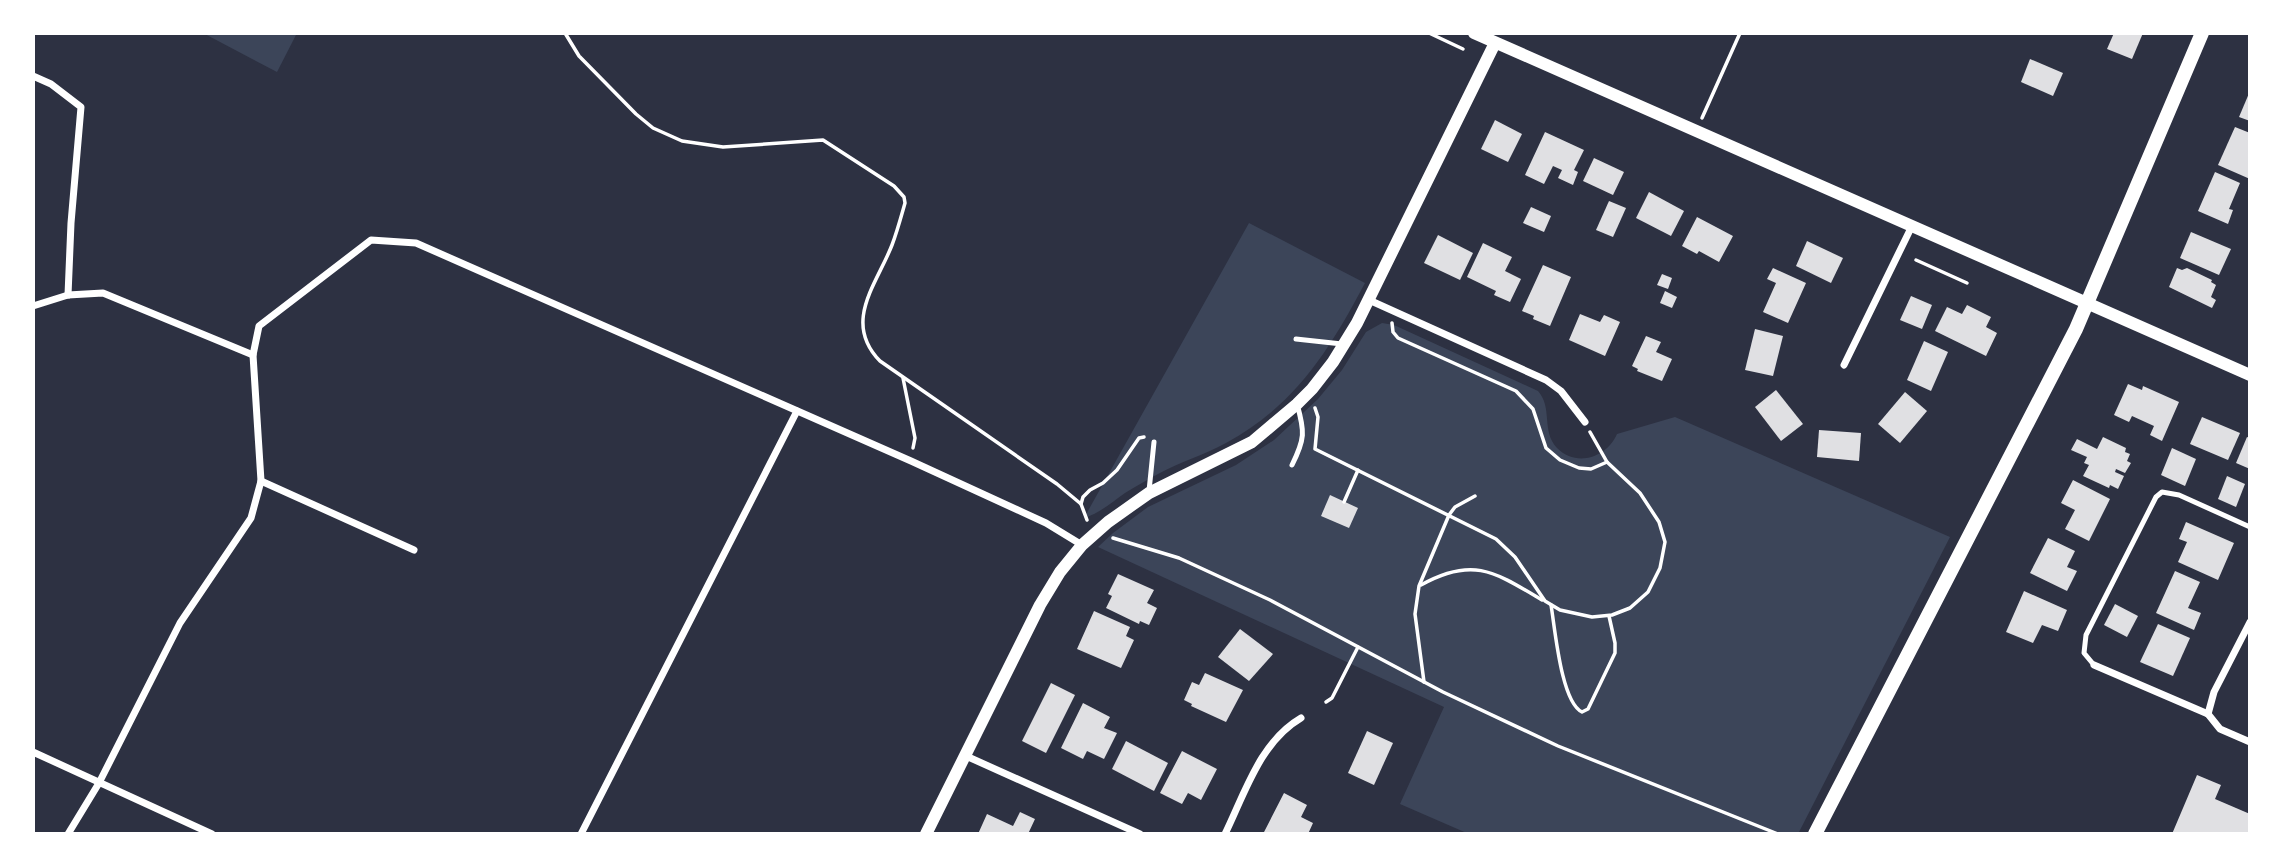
<svg xmlns="http://www.w3.org/2000/svg" width="2283" height="867" viewBox="0 0 2283 867" font-family="'Archivo Narrow',sans-serif">
  <rect width="100%" height="100%" fill="#2d3142"/>
  <g fill="#3c4559">
    <polygon points="203,33 297,33 277,72"/>
    <path d="M1249,223L1365,283C1330,349 1295,406 1226,443C1204,455 1180,462 1158,474C1147,480 1136,486 1125,493C1112,502 1100,513 1084,518Z"/>
    <path d="M1382,323L1394,325L1538,391C1553,408 1541,431 1557,448C1577,468 1607,457 1617,434L1675,417L1950,537L1798,834H1469L1400,804L1444,707L1098,547L1113,533L1148,507L1236,465L1274,440L1318,399L1342,370L1366,332Z"/>
  </g>
  <g fill="#e0e0e3">
    <polygon points="2114,33 2143,33 2132,59 2107,49"/>
    <polygon points="2030,59 2063,73 2053,96 2021,82"/>
    <polygon points="2250,91 2250,121 2239,117"/>
    <polygon points="1495,120 1522,134 1508,162 1481,149"/>
    <polygon points="2235,127 2250,133 2250,179 2218,165"/>
    <polygon points="1545,132 1584,150 1574,170 1578,172 1573,185 1558,178 1562,170 1553,166 1544,184 1525,175"/>
    <polygon points="1594,158 1624,172 1613,195 1583,181"/>
    <polygon points="2215,172 2240,183 2229,209 2233,210 2228,224 2198,211"/>
    <polygon points="1649,192 1684,211 1671,236 1636,218"/>
    <polygon points="1609,201 1626,208 1613,237 1596,230"/>
    <polygon points="1531,207 1551,216 1544,232 1523,223"/>
    <polygon points="1697,217 1733,236 1719,262 1699,251 1697,254 1682,246"/>
    <polygon points="2191,232 2231,249 2219,275 2180,258"/>
    <polygon points="1438,235 1473,253 1460,280 1424,263"/>
    <polygon points="1807,241 1843,258 1831,283 1796,266"/>
    <polygon points="1483,243 1512,257 1505,271 1521,279 1510,302 1494,295 1496,291 1467,277"/>
    <polygon points="1543,265 1571,277 1550,326 1533,319 1534,316 1522,311"/>
    <polygon points="1773,268 1806,283 1788,323 1763,312 1776,283 1767,279"/>
    <polygon points="2177,268 2182,270 2187,268 2212,280 2211,282 2216,285 2211,297 2216,300 2212,308 2169,287"/>
    <polygon points="1662,274 1672,278 1668,289 1657,285"/>
    <polygon points="1665,291 1677,297 1672,308 1660,303"/>
    <polygon points="1911,296 1932,305 1922,329 1900,320"/>
    <polygon points="1967,305 1991,317 1986,327 1997,333 1986,356 1935,331 1947,307 1962,314"/>
    <polygon points="1580,314 1600,322 1604,315 1620,322 1605,356 1569,340"/>
    <polygon points="1755,329 1783,336 1773,376 1745,370"/>
    <polygon points="1646,336 1661,342 1656,352 1672,359 1662,381 1637,371 1638,369 1632,366"/>
    <polygon points="1924,341 1948,352 1931,391 1907,380"/>
    <polygon points="2128,384 2142,390 2143,386 2179,402 2162,441 2150,435 2154,426 2132,416 2129,422 2114,415"/>
    <polygon points="1776,390 1803,424 1781,441 1755,407"/>
    <polygon points="1905,392 1927,411 1900,443 1878,424"/>
    <polygon points="2202,417 2240,433 2228,460 2190,444"/>
    <polygon points="1819,430 1861,433 1859,461 1817,457"/>
    <polygon points="2103,437 2126,448 2125,452 2130,454 2127,461 2131,463 2125,473 2116,469 2115,472 2124,476 2118,489 2110,485 2109,488 2083,476 2089,465 2084,463 2087,457 2071,450 2077,439 2097,449"/>
    <polygon points="2247,437 2250,438 2250,469 2236,463"/>
    <polygon points="2172,448 2196,459 2185,486 2161,475"/>
    <polygon points="2227,476 2245,484 2236,507 2218,499"/>
    <polygon points="2073,480 2110,499 2089,541 2065,529 2075,510 2061,503"/>
    <polygon points="1330,495 1358,508 1349,528 1321,516"/>
    <polygon points="2186,522 2234,543 2218,580 2178,562 2187,542 2179,539"/>
    <polygon points="2048,538 2075,551 2067,567 2077,571 2067,591 2030,573"/>
    <polygon points="2175,571 2200,582 2188,608 2201,613 2194,630 2156,613"/>
    <polygon points="1118,574 1154,590 1147,603 1157,608 1149,625 1140,621 1139,624 1106,608 1112,596 1108,594"/>
    <polygon points="2024,591 2067,610 2058,631 2042,625 2033,643 2006,632"/>
    <polygon points="2115,604 2138,616 2127,637 2104,625"/>
    <polygon points="1094,611 1130,627 1126,636 1134,640 1121,668 1077,649"/>
    <polygon points="2158,624 2190,638 2173,676 2140,662"/>
    <polygon points="1240,629 1273,654 1249,681 1218,657"/>
    <polygon points="1205,673 1243,690 1226,722 1191,706 1192,704 1184,700 1192,682 1199,685"/>
    <polygon points="1051,683 1075,695 1046,753 1022,741"/>
    <polygon points="1083,703 1110,717 1104,728 1117,733 1104,759 1087,751 1083,759 1061,748"/>
    <polygon points="1367,731 1393,743 1374,785 1348,773"/>
    <polygon points="1126,741 1168,763 1154,791 1112,769"/>
    <polygon points="1182,751 1217,769 1201,800 1188,793 1182,804 1160,793"/>
    <polygon points="2197,775 2221,785 2215,799 2250,814 2250,834 2172,834"/>
    <polygon points="1284,793 1307,805 1301,817 1313,823 1308,834 1263,834"/>
    <polygon points="1020,812 1035,819 1028,834 978,834 987,814 1013,826"/>
  </g>
  <g fill="none" stroke-linecap="round" stroke-linejoin="round">
    <g stroke="#fff" stroke-width="3.5">
      <path d="M565,33L579,56L636,114L653,128L682,141L723,147L823,140L894,186L904,197L905,203C901,217 897,232 892,245C877,284 842,322 880,361L1057,484L1081,504L1087,520"/>
      <polyline points="1429,33 1463,49"/>
      <polyline points="1702,118 1740,33"/>
      <polyline points="1916,260 1967,283"/>
      <polyline points="1392,323 1393,332 1398,338 1516,391 1533,409 1546,448 1560,460 1579,468 1591,469 1607,462"/>
      <polyline points="903,378 915,438 913,448"/>
      <polyline points="1315,408 1318,417 1315,449 1496,539 1515,557 1545,601 1560,610 1592,617 1612,615 1630,608 1648,592 1660,568 1665,542 1659,522 1640,493 1607,462 1590,432"/>
      <polyline points="1344,502 1358,470"/>
      <polyline points="1081,504 1083,497 1090,490 1103,483 1117,470 1139,438 1144,437"/>
      <polyline points="1113,538 1179,558 1270,600 1443,692 1558,746 1778,834"/>
      <path d="M1421,585C1473,556 1495,572 1542,600"/>
      <path d="M1551,605C1555,628 1561,702 1582,712L1588,709L1615,653V643L1609,616"/>
      <polyline points="1424,682 1415,614 1419,586 1449,515 1455,507 1475,496"/>
      <polyline points="1326,702 1332,698 1358,647"/>
    </g>
    <g stroke="#fff" stroke-width="5">
      <polyline points="1296,339 1342,344"/>
      <path d="M1292,465C1305,439 1305,432 1297,404"/>
      <polyline points="1149,491 1154,442"/>
      <polyline points="2094,665 2084,653 2086,635 2156,497 2162,492 2179,495 2250,527"/>
    </g>
    <g stroke="#fff" stroke-width="7">
      <polyline points="33,76 51,84 81,107 71,223 68,295"/>
      <polyline points="1369,300 1546,380 1561,391 1585,422"/>
      <polyline points="33,306 68,295 103,293 253,355"/>
      <polyline points="1844,365 1911,228"/>
      <polyline points="261,481 414,550"/>
      <polyline points="2094,665 2208,714 2220,729 2250,742"/>
      <polyline points="2208,714 2214,692 2250,622"/>
      <polyline points="33,752 212,834"/>
      <polyline points="966,756 1140,834"/>
      <polyline points="68,834 99,783 180,623 251,518 261,481 253,355 259,326 371,240 416,243 911,461 1046,523 1082,545"/>
      <polyline points="581,834 797,411"/>
      <path d="M1225,834C1245,793 1260,742 1301,718"/>
    </g>
    <g stroke="#fff" stroke-width="12">
      <polyline points="1474,33 2250,375"/>
      <polyline points="926,834 1040,605 1060,572 1082,545 1108,522 1149,493 1252,442 1297,404 1312,389 1333,362 1357,323 1495,43"/>
    </g>
    <polyline stroke="#fff" stroke-width="14" points="1815,834 2076,329 2202,33"/>
  </g>
  <rect width="2283" height="867" fill="none" stroke="#ffffff" stroke-width="70"/>
</svg>
